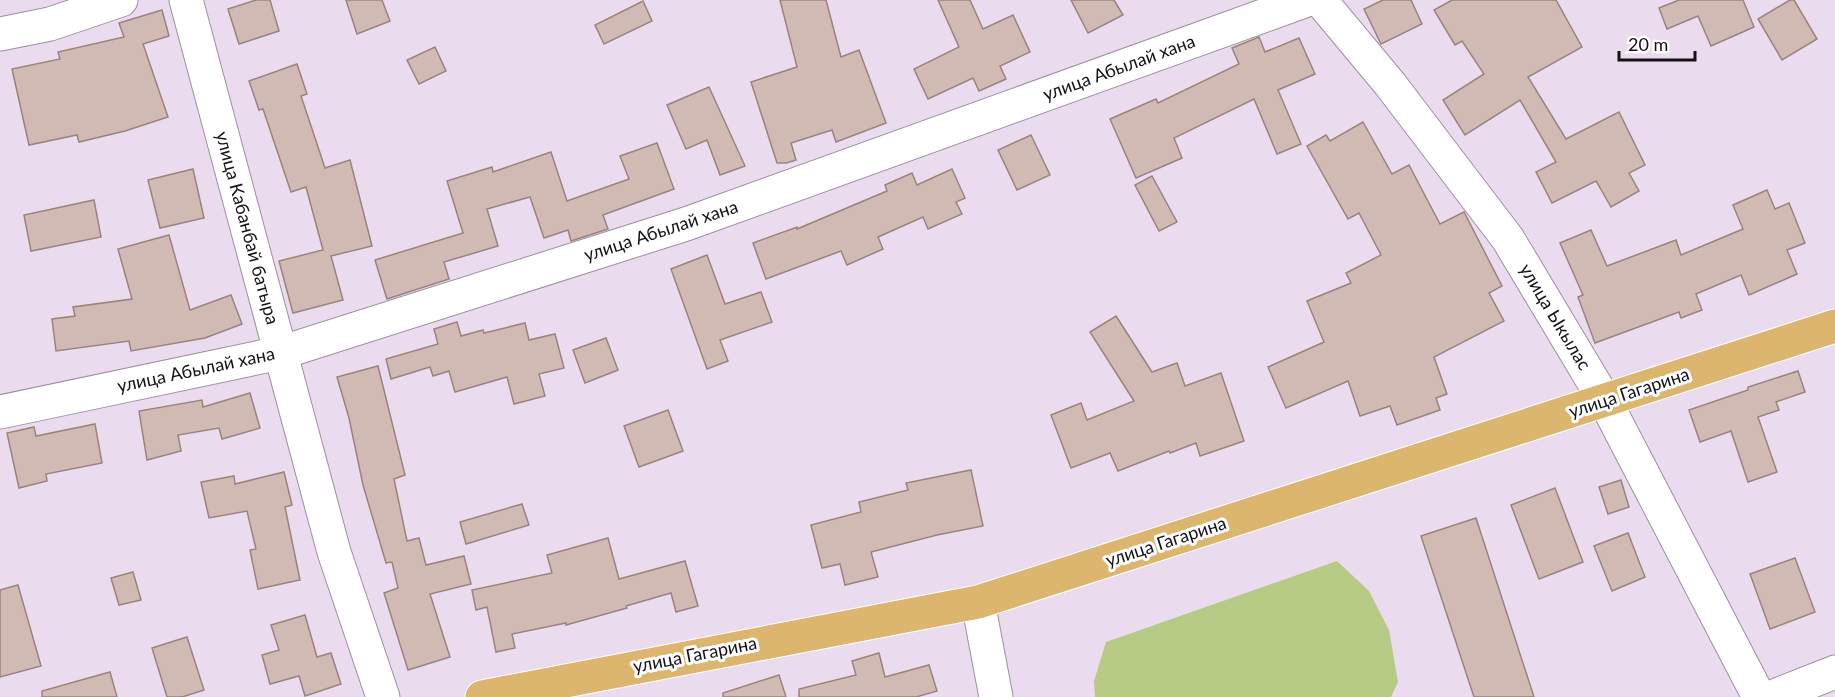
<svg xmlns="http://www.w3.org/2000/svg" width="1835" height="697" viewBox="0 0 1835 697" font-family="Lato,sans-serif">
  <rect width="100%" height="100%" fill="#eadcee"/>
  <polygon fill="#b6ca86" points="1337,561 1369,591 1389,630 1398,682 1391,697 1095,697 1094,681 1106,642"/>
  <g fill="#d2bab4" stroke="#9a837e" stroke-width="1.5">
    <polygon points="256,0 270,0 279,31 239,44 228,9"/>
    <polygon points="346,0 382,0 390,21 357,34"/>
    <polygon points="780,0 826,0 841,57 859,50 886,123 836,142 832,130 791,143 796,160 786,163 777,163 751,82 797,67"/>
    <polygon points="938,0 970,0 983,29 1013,15 1030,52 1000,66 1006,79 979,91 973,78 928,99 914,69 959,47"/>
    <polygon points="1071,0 1114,0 1123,15 1088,33"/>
    <polygon points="1383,0 1411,0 1422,24 1381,44 1364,9"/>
    <polygon points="1452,0 1556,0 1582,47 1528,77 1566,139 1619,112 1645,165 1629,173 1639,191 1611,207 1596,181 1552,203 1536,172 1556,162 1520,100 1465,135 1443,100 1484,74 1462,41 1455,45 1434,10"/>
    <polygon points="1679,0 1743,0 1754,27 1711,46 1698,16 1667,29 1659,8"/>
    <polygon points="1790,0 1794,0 1817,39 1782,60 1758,19"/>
    <polygon points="643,1 652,21 604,44 595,25"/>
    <polygon points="162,10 169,36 143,44 168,117 125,131 79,142 77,135 29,145 12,69 60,59 58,52 124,37 119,23"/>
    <polygon points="1259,37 1265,52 1299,38 1315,74 1278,90 1301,144 1277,154 1254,99 1174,138 1182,158 1136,178 1110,119 1156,99 1158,103 1239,64 1232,48"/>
    <polygon points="435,47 446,71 419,84 407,60"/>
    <polygon points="297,64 307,94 301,96 325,168 350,160 372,246 331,256 343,300 293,313 279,261 323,250 306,187 291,192 263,109 259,110 249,81"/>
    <polygon points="709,87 745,166 720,175 707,140 686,149 667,105"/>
    <polygon points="1363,122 1392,174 1409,165 1440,224 1464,212 1502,286 1489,293 1504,321 1434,357 1447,394 1436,398 1440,410 1397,425 1390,406 1360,416 1348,381 1286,408 1268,367 1324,342 1307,301 1351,283 1346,273 1381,255 1359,213 1348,219 1307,146 1326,135 1330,141"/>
    <polygon points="1031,135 1050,175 1017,190 998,150"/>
    <polygon points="657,143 674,189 603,215 608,229 571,241 568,230 544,238 530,197 487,209 498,246 444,262 449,279 387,299 375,260 463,233 447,181 492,167 493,172 551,152 567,201 629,179 620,156"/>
    <polygon points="193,169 204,218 160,228 148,180"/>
    <polygon points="952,169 965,198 956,202 962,214 928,229 923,217 878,237 883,249 847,265 841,251 766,279 753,243 797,227 797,229 887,191 885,185 912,173 917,185"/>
    <polygon points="1152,176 1177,222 1159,231 1135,185"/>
    <polygon points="1767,190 1775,209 1789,203 1805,243 1787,250 1797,274 1749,295 1741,275 1696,294 1702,310 1681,318 1679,312 1595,343 1578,297 1583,295 1560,243 1591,230 1607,266 1676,240 1681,255 1743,229 1733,205"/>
    <polygon points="94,200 101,237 31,251 24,215"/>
    <polygon points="169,235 190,310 231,295 242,324 205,338 131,351 129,341 56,351 52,319 75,316 73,307 132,299 118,249"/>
    <polygon points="707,255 725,304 761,292 772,322 720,340 728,361 707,369 671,269"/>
    <polygon points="1116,316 1152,372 1177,363 1185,386 1221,373 1244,441 1200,456 1196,443 1170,453 1169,451 1118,471 1110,453 1071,468 1051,415 1081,403 1087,420 1134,401 1090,332"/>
    <polygon points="457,322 461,336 483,330 484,333 525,323 529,340 555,334 564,368 539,374 545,396 514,404 507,377 455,392 449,371 433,376 430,367 391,379 386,359 438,344 434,329"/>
    <polygon points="606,338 618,370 585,383 573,350"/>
    <polygon points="378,366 405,475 394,479 407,541 419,538 426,565 464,556 471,584 430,594 450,657 408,670 384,593 398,588 392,562 386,563 363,485 349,418 337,377"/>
    <polygon points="1798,371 1805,392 1776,402 1779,410 1758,417 1777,472 1748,482 1731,431 1700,442 1689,410 1748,390 1748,387"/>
    <polygon points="250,393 260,428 222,439 219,428 178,435 181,451 147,460 139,411 202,400 203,407"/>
    <polygon points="668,410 683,451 639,467 624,426"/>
    <polygon points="95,424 102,463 46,474 47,481 19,488 7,433 34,427 36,436"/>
    <polygon points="971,470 983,526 937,535 871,552 878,577 845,585 840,564 822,568 811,525 861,512 859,502 908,490 906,483"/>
    <polygon points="284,472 292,505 285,507 300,580 258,589 250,550 256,549 247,511 209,518 201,482 234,476 235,484"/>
    <polygon points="1621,480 1629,507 1608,514 1599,487"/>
    <polygon points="1555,488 1583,562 1539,579 1511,505"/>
    <polygon points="522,504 529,525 466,544 460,522"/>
    <polygon points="1476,518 1534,697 1474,697 1421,536"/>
    <polygon points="1628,533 1645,577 1612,591 1594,546"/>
    <polygon points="608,538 619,579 685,561 698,606 676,612 671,593 626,606 627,608 566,625 566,623 512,634 515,648 496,652 487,607 476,610 472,590 552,573 547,555"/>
    <polygon points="1795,558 1815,612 1770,629 1750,574"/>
    <polygon points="133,572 141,600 119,605 111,578"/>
    <polygon points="18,585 41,666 0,677 0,590"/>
    <polygon points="305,615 317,657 331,653 341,684 305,696 299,676 270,684 262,655 279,650 271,625"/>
    <polygon points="187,637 204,690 182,697 167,697 152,648"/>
    <polygon points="879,653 885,677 929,665 937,691 916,697 799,697 799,689 856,675 852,661"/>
    <polygon points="110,672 117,697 42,697 42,691"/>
    <polygon points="779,675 786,697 723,697 723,693"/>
  </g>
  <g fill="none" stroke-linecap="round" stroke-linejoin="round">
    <g stroke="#9c8fa0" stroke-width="35">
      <g id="minor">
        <polyline points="186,0 334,552 383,697"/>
        <polyline points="1320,0 1390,84 1508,239 1605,401 1759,697"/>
        <polyline points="0,34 50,24 121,0"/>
        <polyline points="0,412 280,353 686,224 1307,0"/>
        <polyline points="978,602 996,697"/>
        <polyline points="1772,697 1835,672"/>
      </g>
    </g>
    <g stroke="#fff" stroke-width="35">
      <polyline id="major" points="482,697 978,602 1835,326"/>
    </g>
    <use href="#minor" stroke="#fff" stroke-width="33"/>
    <use href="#major" stroke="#dcb56e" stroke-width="33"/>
  </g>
  <g text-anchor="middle" stroke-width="6" stroke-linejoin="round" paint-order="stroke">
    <g font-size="18" fill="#151016" stroke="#fff">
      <text transform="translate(1119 68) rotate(-20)" y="6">улица Абылай хана</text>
      <text transform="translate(247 228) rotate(75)" y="6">улица Кабанбай батыра</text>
      <text transform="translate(661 231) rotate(-18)" y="6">улица Абылай хана</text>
      <text transform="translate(1555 317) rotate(59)" y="6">улица Ыкылас</text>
      <text transform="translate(196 370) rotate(-12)" y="6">улица Абылай хана</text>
      <text transform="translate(1629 393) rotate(-18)" y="6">улица Гагарина</text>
      <text transform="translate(1166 542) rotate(-18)" y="6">улица Гагарина</text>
      <text transform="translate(695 655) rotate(-11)" y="6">улица Гагарина</text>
    </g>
  </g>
  <path d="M1619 51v9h76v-9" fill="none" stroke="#151016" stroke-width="3"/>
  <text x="1628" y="51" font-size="18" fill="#151016" stroke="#ffffff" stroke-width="4.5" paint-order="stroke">20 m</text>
</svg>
